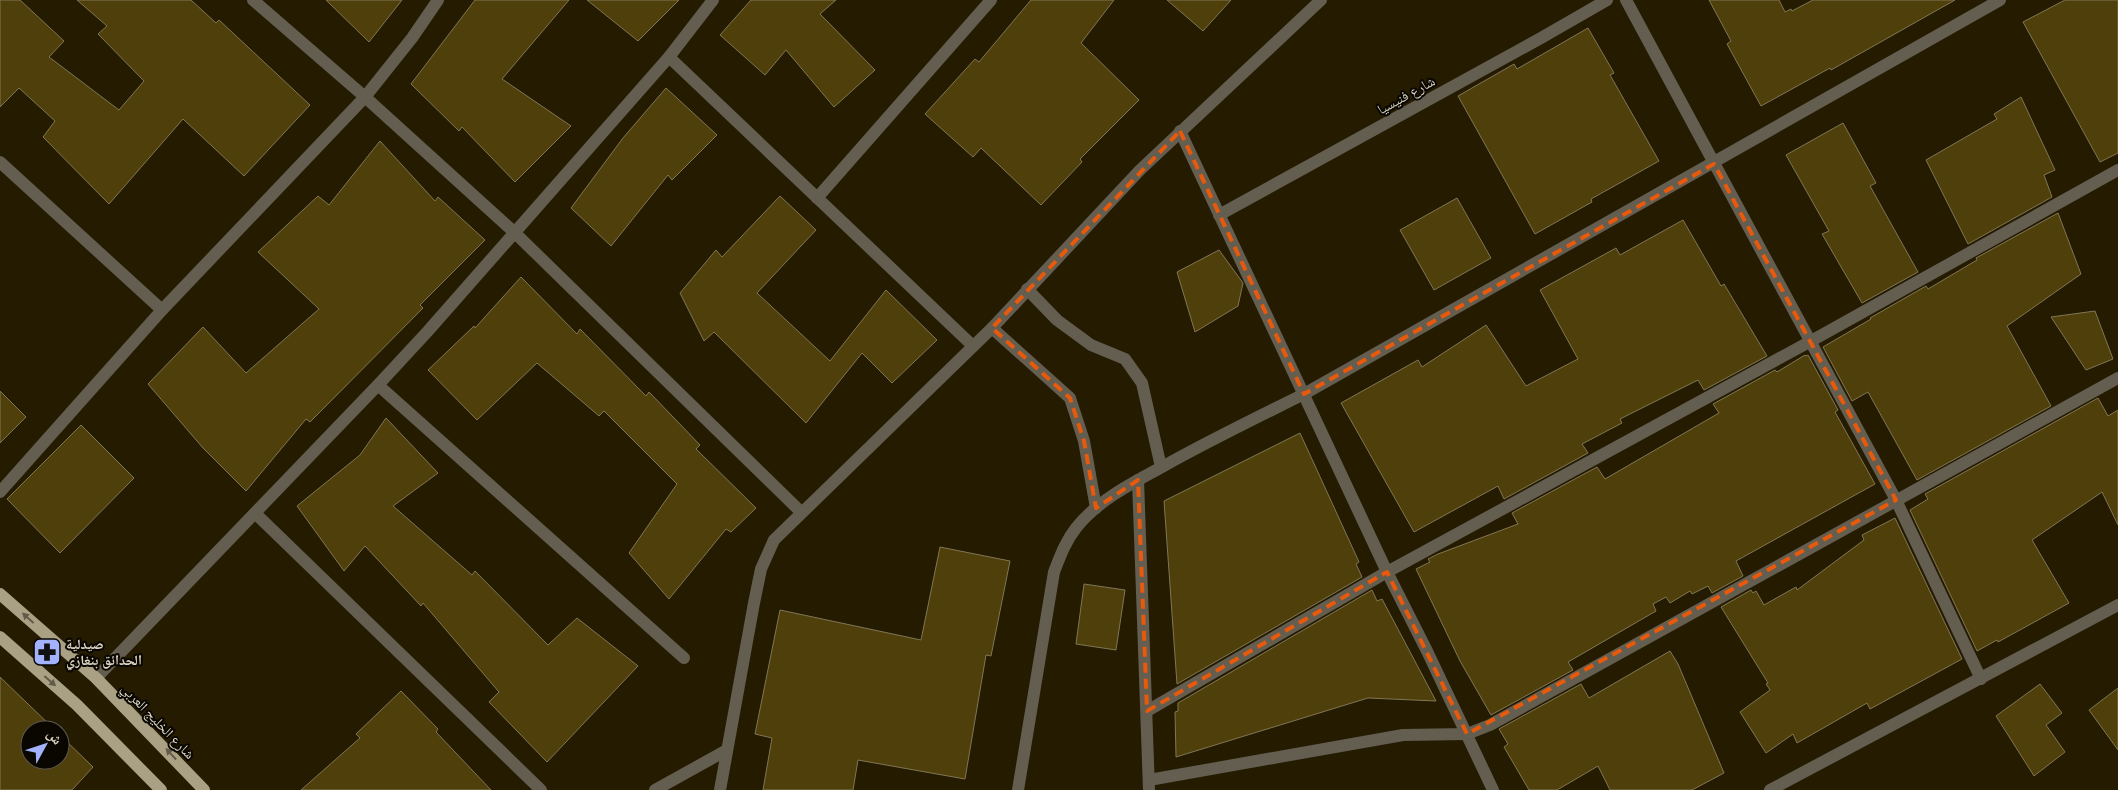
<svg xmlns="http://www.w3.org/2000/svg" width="2118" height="790" viewBox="0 0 2118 790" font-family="'Nunito Sans','Noto Naskh Arabic',sans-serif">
  <rect width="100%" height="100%" fill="#241b00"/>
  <g fill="#4f400b" stroke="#817655">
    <polygon points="0,0 20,0 64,41 49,57 119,110 144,81 98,34 107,26 77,0 191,0 216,23 219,20 310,105 244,176 183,119 109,204 43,137 55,121 19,88 0,107"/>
    <polygon points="326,0 402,0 369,42"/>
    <polygon points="475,0 569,0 502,79 571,126 515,182 462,127 459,131 411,84"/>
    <polygon points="587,0 679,0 638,41"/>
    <polygon points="751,0 836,0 820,14 875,70 834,107 786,50 765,75 720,35"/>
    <polygon points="1031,0 1114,0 1081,43 1139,100 1080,159 1082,162 1041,205 981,148 973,157 925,114 975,59 979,62"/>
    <polygon points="1167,0 1231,0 1203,31"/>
    <polygon points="1709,0 1779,0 1785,12 1791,9 1792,11 1813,0 1955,0 1831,70 1830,68 1761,106 1727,44 1731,41"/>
    <polygon points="2065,0 2118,0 2118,153 2100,162 2023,22"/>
    <polygon points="1588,28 1614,73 1610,75 1659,161 1591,199 1592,202 1535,234 1458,96 1514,64 1517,69"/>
    <polygon points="666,88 717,135 672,180 668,175 611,246 571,208 623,138"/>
    <polygon points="2021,97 2055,170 2044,175 2052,197 1968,244 1926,160 1997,119 1994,114"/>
    <polygon points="1843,123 1876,183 1870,186 1918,272 1862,303 1822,234 1829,231 1786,155"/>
    <polygon points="380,141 435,201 438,197 485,240 420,305 423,308 310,422 306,419 246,491 203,448 148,384 203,327 246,373 319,309 258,252 318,196 329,205"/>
    <polygon points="780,196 816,230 757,293 830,361 886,290 937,340 892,383 862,353 806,423 714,332 704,341 680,293 716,250 722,257"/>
    <polygon points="1457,198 1491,258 1434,290 1400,230"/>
    <polygon points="2058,213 2081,274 2007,326 2051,406 1917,480 1868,392 1852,401 1823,347 1871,319 1870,318 1926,286 1928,289 1977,260 1976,258"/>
    <polygon points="1683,220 1721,286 1724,284 1767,356 1704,390 1698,380 1620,419 1622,423 1582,444 1588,453 1504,499 1498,486 1414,532 1341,403 1418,360 1422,367 1486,325 1526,386 1578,359 1540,290 1616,248 1620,255"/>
    <polygon points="1219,250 1243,283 1238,306 1195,332 1177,272"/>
    <polygon points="521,277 577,334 580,329 646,396 649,392 700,445 696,449 756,508 731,532 726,529 669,599 629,553 677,484 604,411 599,416 537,363 477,420 428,370 474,326 475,328"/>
    <polygon points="2095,311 2113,359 2086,370 2051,317"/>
    <polygon points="1805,355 1806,356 1808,355 1838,410 1835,412 1875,484 1736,561 1743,576 1712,593 1708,586 1692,594 1690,591 1670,603 1666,597 1653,604 1656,611 1568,662 1573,670 1491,715 1460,661 1416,569 1430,562 1428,559 1438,554 1518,524 1512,513 1597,467 1605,479 1719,413 1713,404 1775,370 1777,372"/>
    <polygon points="0,391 26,417 0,443"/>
    <polygon points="2098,398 2108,416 2118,410 2118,525 2102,492 2032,540 2069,603 1998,642 1997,640 1977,651 1910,510 1928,499 1925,494"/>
    <polygon points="386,418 438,473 393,506 472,575 475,571 548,645 577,618 638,666 547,762 489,702 499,692 423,603 421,606 365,546 344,571 297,506 360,455"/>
    <polygon points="81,425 134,478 60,553 7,499"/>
    <polygon points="1300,433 1359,562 1356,564 1362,577 1177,684 1164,501"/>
    <polygon points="1895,518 1962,659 1870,709 1867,703 1797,743 1793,734 1766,753 1740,712 1770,690 1766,684 1768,683 1721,607 1751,590 1753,593 1756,591 1764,605 1796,587 1797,590 1864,540 1862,535"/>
    <polygon points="940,547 1010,561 991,656 986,655 965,779 858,760 853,790 763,790 772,738 755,734 780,610 921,640"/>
    <polygon points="1084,584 1125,590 1116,650 1076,644"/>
    <polygon points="1372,590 1377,601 1382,599 1436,701 1368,698 1176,757 1175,712 1178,711 1178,703"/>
    <polygon points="1670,651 1678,664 1724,773 1692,790 1610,790 1598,766 1557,790 1529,790 1504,747 1508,744 1499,729 1581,684 1589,698"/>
    <polygon points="0,677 55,730 30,730 30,760 60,760 60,735 93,767 72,790 0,790"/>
    <polygon points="2040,684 2062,713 2046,725 2065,752 2034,776 1996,716"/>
    <polygon points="2118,688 2118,750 2089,710"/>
    <polygon points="401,691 438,729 436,732 491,790 301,790 360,738 356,734"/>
  </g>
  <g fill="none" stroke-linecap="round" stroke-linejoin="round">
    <g stroke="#635e50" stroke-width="12">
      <polyline points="253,0 365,97 514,232 801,512"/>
      <polyline points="1626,0 1896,500 1981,679"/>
      <polyline points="669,57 973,346"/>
      <polyline points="1180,131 1387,572 1427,651 1493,790"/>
      <polyline points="0,162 162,310"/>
      <polyline points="817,198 991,0"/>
      <polyline points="1219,215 1541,38 1607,0"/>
      <polyline points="1027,289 1057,320 1091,345 1125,359 1142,383 1161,467"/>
      <polyline points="992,328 1070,398 1084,441 1096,508"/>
      <polyline points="378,385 684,658"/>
      <polyline points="1138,480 1149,790"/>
      <polyline points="0,492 162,310 365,97 412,38 438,0"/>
      <polyline points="255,513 541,790"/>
      <polyline points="96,678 378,385 428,331 669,57 713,0"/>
      <polyline points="1147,711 1387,572 1811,341 2118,170"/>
      <polyline points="1149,780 1403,735 1467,734 1490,725 2118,378"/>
      <polyline points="655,790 727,750"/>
      <polyline points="720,790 754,603 761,569 774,540 992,328 1140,170 1321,0"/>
      <path d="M1018,790L1054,572C1060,557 1065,542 1076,528C1097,501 1132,483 1162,467C1208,441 1256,418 1304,394L2000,0"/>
      <polyline points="1770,790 2118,605"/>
    </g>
    <g stroke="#aaa184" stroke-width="12">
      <polyline points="0,594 96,678 204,790"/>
      <polyline points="0,637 77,705 161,790"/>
    </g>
  </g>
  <defs><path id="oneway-solid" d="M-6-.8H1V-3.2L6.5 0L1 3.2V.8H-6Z" transform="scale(1.25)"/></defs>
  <g fill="#625b49">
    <use href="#oneway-solid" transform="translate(28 618) rotate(-138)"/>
    <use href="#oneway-solid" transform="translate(50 681) rotate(41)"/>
    <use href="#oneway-solid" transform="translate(171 754) rotate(-133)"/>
  </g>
  <path fill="none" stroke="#e8590c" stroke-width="4" stroke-dasharray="10 6" stroke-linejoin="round" d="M1180,131L1304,394L1714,164L1896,500L1467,734L1387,572L1147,711L1138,480L1096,508L1084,441L1070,398L992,328Z"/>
  <defs>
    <g id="pharmacy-square" transform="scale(1.4375)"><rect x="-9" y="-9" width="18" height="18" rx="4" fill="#a2b2fd" stroke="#0a0600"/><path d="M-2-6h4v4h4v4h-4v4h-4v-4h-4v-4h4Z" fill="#111"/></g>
  </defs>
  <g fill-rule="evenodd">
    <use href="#pharmacy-square" x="47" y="652"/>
  </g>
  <g text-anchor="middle" stroke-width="4" stroke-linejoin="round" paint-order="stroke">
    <g font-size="14" fill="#d9d4c2" stroke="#0a0600">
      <text transform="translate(1406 95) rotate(-29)" y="5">شارع فنيسيا</text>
      <text transform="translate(158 721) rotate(46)" y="5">شارع الخليج العربي</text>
    </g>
    <g font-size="14" font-weight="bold" fill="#d9d4c2" stroke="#0a0600" text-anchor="start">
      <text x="66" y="649">صيدلية<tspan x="66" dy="16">الحدائق بنغازي</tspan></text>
    </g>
  </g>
  <g transform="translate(45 745) rotate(50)"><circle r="24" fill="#0a0600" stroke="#5d584e"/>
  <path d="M0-4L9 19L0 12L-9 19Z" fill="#a2b2fd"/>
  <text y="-8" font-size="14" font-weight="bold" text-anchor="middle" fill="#d9d4c2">ش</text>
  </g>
</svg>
